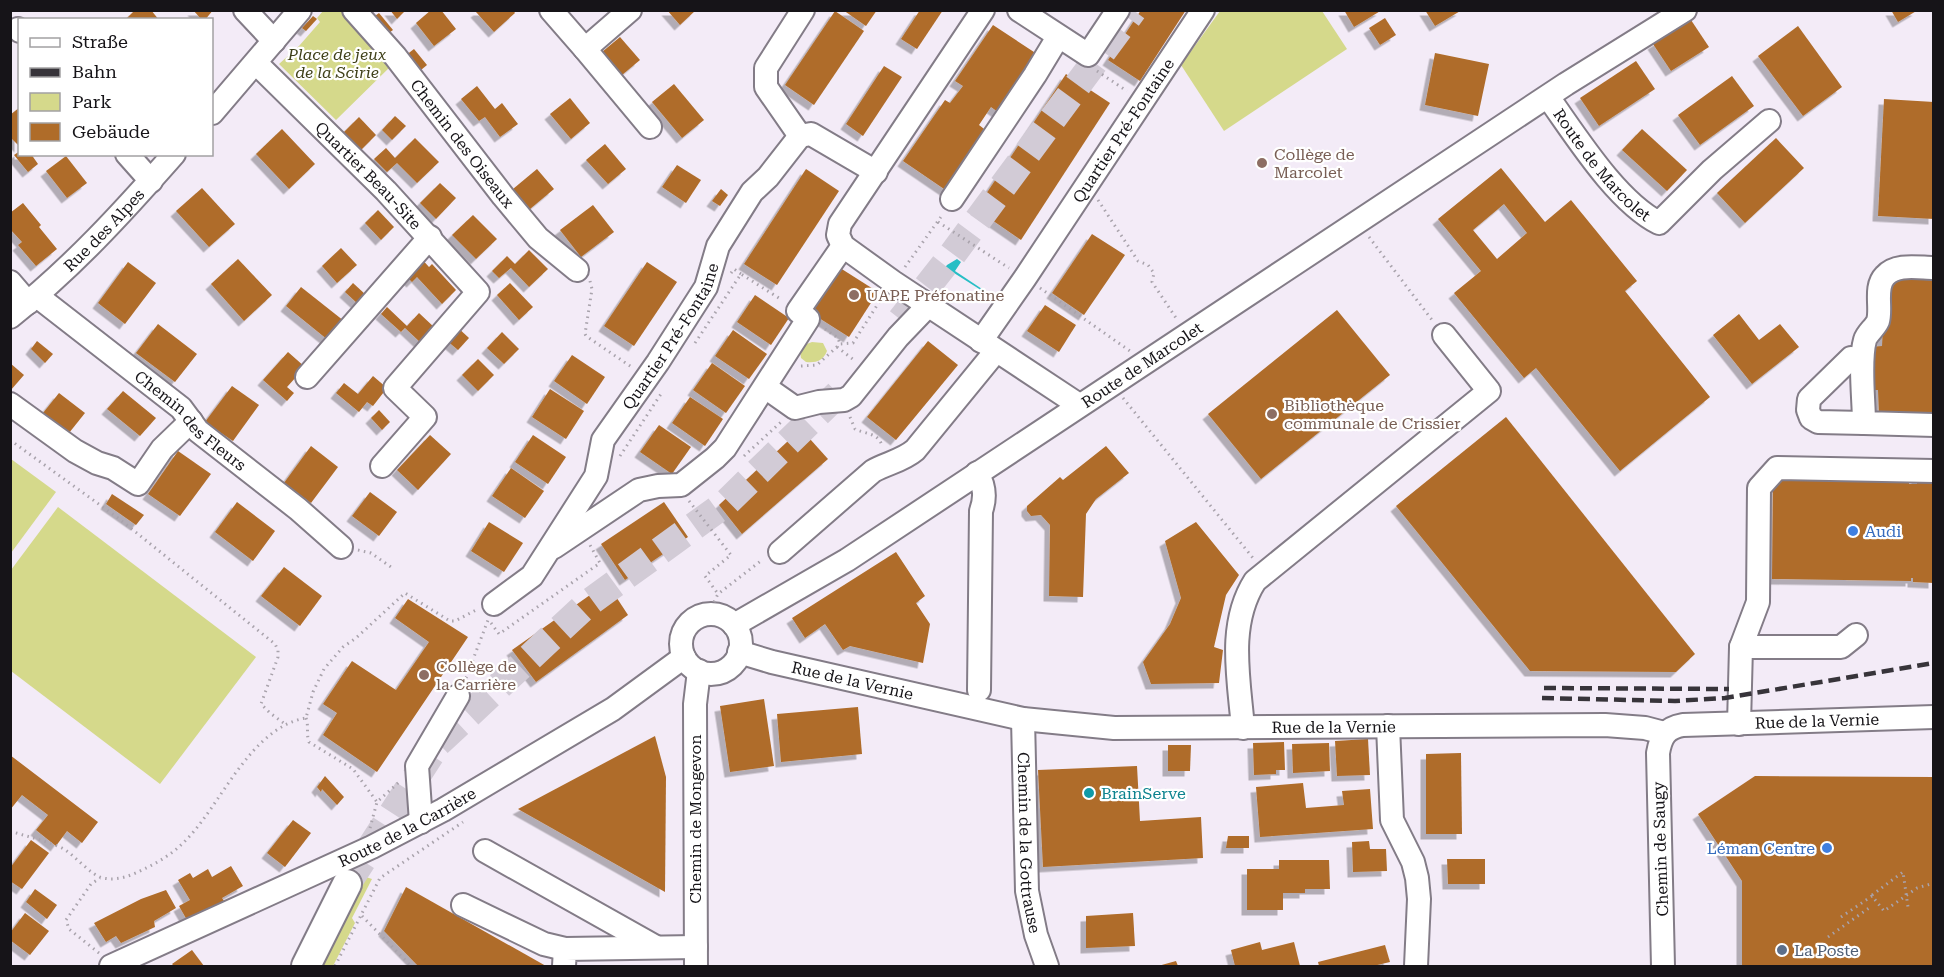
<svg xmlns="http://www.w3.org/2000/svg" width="1944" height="977" viewBox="0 0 1944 977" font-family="'Roboto Serif',serif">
  <defs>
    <filter id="shadow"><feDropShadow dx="-5.5" dy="5.5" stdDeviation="0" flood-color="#0004"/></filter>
  </defs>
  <rect width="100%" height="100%" fill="#f3ebf7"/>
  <g fill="#d5d98b">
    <polygon points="344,10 392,65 336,120 279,64 299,46 320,22 317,18 323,11"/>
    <polygon points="1220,11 1322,11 1347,49 1224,131 1181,65"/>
    <path d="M812,342L823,343L827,351C823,361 816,363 806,362L801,358L800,351L804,345Z"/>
    <polygon points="11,459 56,492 11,553"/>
    <polygon points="58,507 256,657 160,784 11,671 11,570"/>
    <polygon points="366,877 372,879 352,918 355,923 333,966 315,966 329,935 342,927"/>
  </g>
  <polygon fill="#27bec5" points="957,259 961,262 955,271 985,291 984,292 954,273 943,279 939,276 947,265"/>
  <g fill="#af6c29" fill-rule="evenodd" filter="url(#shadow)">
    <polygon points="135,10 151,10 159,20 125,20"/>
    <polygon points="193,10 213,10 205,20 202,20"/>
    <polygon points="390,10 406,10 397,19"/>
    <polygon points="431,10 441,10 456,29 434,46 416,23"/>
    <polygon points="479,10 513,10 515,13 494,32 476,12"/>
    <polygon points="667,10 696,10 680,25"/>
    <polygon points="843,10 877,10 866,26"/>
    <polygon points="920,10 943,10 917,49 901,39"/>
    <polygon points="1141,10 1186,10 1140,81 1108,60"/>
    <polygon points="1344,10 1382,10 1354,27"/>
    <polygon points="1425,10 1462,10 1435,26"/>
    <polygon points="1891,10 1918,10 1898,22"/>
    <polygon points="835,11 864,31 814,105 785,85"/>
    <polygon points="379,13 393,30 382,38 368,21"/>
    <polygon points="313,16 317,19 306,31 302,28"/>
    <polygon points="1385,18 1396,35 1380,45 1369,28"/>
    <polygon points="1691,20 1709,47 1671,71 1653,44"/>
    <polygon points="993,25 1037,54 998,112 991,107 979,125 988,132 947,191 903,161 945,100 950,103 963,86 955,81"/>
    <polygon points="1798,26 1842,87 1803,116 1758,56"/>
    <polygon points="620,37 640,60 622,75 602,52"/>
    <polygon points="414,49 427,65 415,75 401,59"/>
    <polygon points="1435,53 1489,64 1478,116 1425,105"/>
    <polygon points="1636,61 1655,89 1599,126 1580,98"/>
    <polygon points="884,66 902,77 863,136 846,124"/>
    <polygon points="1066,74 1110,103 1021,240 976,209"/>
    <polygon points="1732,76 1754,106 1700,145 1678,115"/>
    <polygon points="674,84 704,120 682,138 652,102"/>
    <polygon points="477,86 495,109 502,103 518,124 500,137 485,117 479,121 461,99"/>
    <polygon points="570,98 590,123 571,139 550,114"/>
    <polygon points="1884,99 1934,102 1934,219 1878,216"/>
    <polygon points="20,107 20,147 10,137 10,115"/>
    <polygon points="395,116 406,126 392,140 382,130"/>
    <polygon points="359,117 376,135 359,152 342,134"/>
    <polygon points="282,129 315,164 289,189 256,154"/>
    <polygon points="1642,129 1687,170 1667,191 1622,150"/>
    <polygon points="415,138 439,162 417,183 397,163 387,172 374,159 386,148 395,158"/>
    <polygon points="1776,138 1804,168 1745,223 1717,193"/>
    <polygon points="605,144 626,169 608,184 586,160"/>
    <polygon points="20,151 20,154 31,154 38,164 28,172 14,155"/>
    <polygon points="66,156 87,183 67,198 46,171"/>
    <polygon points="677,165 701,180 686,203 662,187"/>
    <path d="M1501,168L1545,222L1571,200L1637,281L1625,291L1710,397L1620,471L1536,368L1524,378L1454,293L1481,271L1438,219ZM1504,204L1527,233L1497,259L1473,230Z"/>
    <polygon points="537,169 554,189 530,209 513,189"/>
    <polygon points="806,169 839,191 777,285 744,264"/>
    <polygon points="440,183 456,198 436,219 420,203"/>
    <polygon points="202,188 235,224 209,247 176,211"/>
    <polygon points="721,189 728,195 720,206 712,201"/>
    <polygon points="23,203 41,225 39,227 57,249 36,266 18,245 22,242 10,229 10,213"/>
    <polygon points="593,205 614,232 581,257 560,230"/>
    <polygon points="378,210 394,227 381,240 365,223"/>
    <polygon points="473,215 497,239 476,259 452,235"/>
    <polygon points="1092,234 1125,255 1084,315 1052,293"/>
    <polygon points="341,248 357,265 337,283 322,266"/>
    <polygon points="529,250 548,269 529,287 511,268 499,278 492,271 507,256 515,264"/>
    <polygon points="420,257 429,267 432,264 456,290 442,304 417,277 412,282 403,273"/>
    <polygon points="238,259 272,295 244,321 211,284"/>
    <polygon points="128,262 156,283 125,324 98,303"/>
    <polygon points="647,262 677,282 634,346 604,326"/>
    <polygon points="837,266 878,292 849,337 808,311"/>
    <polygon points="1892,277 1934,279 1934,415 1879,414 1878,390 1869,390 1870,347 1882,346 1884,308"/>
    <polygon points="353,283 366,295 358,304 345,292"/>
    <polygon points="510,283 533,307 519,320 497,295"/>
    <polygon points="301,287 344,321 328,340 286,306"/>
    <polygon points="755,295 789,318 771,345 737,322"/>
    <polygon points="1045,305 1076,325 1059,352 1027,331"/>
    <polygon points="387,307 407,326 419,313 435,328 421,343 405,328 401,332 381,314"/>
    <polygon points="1337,310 1390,375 1261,479 1208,414"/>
    <polygon points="1739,314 1759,340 1780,324 1799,347 1752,384 1713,335"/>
    <polygon points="158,324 197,354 175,382 136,353"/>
    <polygon points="456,326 469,338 458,350 445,339"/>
    <polygon points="733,330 767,354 749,379 715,356"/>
    <polygon points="502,332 519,349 504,364 487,348"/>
    <polygon points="37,341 53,354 45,363 31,349"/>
    <polygon points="928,341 958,365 896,440 867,417"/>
    <polygon points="288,352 305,367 287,387 294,393 287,401 263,380"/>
    <polygon points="572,355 605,377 587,404 554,381"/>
    <polygon points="478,359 494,375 478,391 462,375"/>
    <polygon points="10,363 24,375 10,391"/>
    <polygon points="712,363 745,386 726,413 693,390"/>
    <polygon points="373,376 387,388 373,406 367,402 359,412 336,393 344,383 358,394"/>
    <polygon points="232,386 259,405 233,441 205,422"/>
    <polygon points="550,389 584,411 566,439 532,417"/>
    <polygon points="123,391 156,418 140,436 107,409"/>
    <polygon points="59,393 85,413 69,433 43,413"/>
    <polygon points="690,397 723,419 705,446 672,423"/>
    <polygon points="379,410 390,422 382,430 371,418"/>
    <polygon points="1506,417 1695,654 1676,672 1530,671 1396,506"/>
    <polygon points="659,425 691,447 672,474 640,452"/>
    <polygon points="801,429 828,459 742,534 719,505"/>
    <polygon points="430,435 451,454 418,490 397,470"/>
    <polygon points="533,435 566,457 548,484 515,462"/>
    <polygon points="311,446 338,467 311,503 284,483"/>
    <polygon points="1106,446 1129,473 1096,499 1086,514 1083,597 1049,596 1050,525 1041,515 1031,516 1027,511 1027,506 1060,477 1063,480"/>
    <polygon points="178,451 211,474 180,516 148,494"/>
    <polygon points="511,468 544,491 525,518 492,496"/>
    <polygon points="1917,477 1934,478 1934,583 1913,582 1913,578 1911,578 1911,581 1772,579 1773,483 1776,479 1909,480 1909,484 1917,484"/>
    <polygon points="370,492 397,512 379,536 352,516"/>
    <polygon points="112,494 144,515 136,525 106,504"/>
    <polygon points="237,502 275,531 253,561 215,532"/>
    <polygon points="664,502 688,537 625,580 601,544"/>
    <polygon points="489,522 523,543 504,572 471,551"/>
    <polygon points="1196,522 1239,575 1226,595 1214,647 1223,650 1219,683 1151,684 1143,662 1170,624 1181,598 1165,541"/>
    <polygon points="896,552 925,596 916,603 930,624 923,663 850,646 843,650 825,624 805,638 792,618"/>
    <polygon points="284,567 322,596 300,626 261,596"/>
    <polygon points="607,583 628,615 536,682 512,650"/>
    <polygon points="408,599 468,637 377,772 323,735 337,713 323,704 352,661 396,690 429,642 395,618"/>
    <polygon points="764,699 774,766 730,772 720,706"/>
    <polygon points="858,707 862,754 781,762 777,714"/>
    <polygon points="655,736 666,777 665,892 518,809"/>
    <polygon points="1368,739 1370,775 1337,776 1335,741"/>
    <polygon points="1284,742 1285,770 1276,770 1276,774 1254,775 1253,743"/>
    <polygon points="1329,743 1330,771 1293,773 1292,744"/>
    <polygon points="1168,745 1191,745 1190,771 1168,771"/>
    <polygon points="1461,753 1462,834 1426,834 1426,754"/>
    <polygon points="10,755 98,822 82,843 67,831 56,846 36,830 48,815 22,795 10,810"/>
    <polygon points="1137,766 1140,821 1201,817 1203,858 1043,867 1038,770"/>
    <polygon points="325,776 344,797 337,805 322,789 321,792 317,787"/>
    <polygon points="1755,776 1934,777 1934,966 1742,966 1742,881 1698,814"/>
    <polygon points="1303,783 1306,808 1344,805 1342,791 1370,789 1373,829 1260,837 1256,787"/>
    <polygon points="293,820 311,833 285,867 267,853"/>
    <polygon points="1228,836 1249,836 1249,848 1226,848"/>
    <polygon points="31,840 49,853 22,889 10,881 10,868"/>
    <polygon points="1369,841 1370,849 1386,849 1387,871 1353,872 1352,842"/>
    <polygon points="1447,859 1485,859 1485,884 1448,884"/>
    <polygon points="1279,860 1329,860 1330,889 1305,889 1305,893 1283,893 1283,910 1247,910 1247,869 1279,869"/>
    <polygon points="231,866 243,886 222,898 224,901 187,920 179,906 190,900 178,880 190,873 193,878 208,869 212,877"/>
    <polygon points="406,887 546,966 418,966 384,931"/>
    <polygon points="35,889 57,905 47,919 26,902"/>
    <polygon points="166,890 176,908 154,921 155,927 121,943 116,936 106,942 94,923 141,899"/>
    <polygon points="25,913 49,931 30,955 10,940 10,933"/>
    <polygon points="1133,913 1135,946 1086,948 1086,916"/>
    <polygon points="1260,942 1262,950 1294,942 1300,966 1235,966 1231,950"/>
    <polygon points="1385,945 1390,962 1373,966 1319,966 1318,962"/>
    <polygon points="192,950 204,966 174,966 172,964"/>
    <polygon points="1176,961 1178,966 1158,966"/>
  </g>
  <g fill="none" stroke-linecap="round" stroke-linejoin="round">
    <g stroke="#d2cbd6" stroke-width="28" stroke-dasharray="28 14" stroke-linecap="butt">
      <polyline points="901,320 952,255 1133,10"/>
      <polyline points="347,884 438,743 587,604 726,503 845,387"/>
    </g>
    <g stroke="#837c87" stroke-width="26">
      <g id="minor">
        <polyline points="245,10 274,41"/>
        <path id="s1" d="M354,10L395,56L503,196L538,238L577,270"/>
        <polyline points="551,10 585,49 630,10"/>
        <polyline points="983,10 840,224 838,235 843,246 893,282 1079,405"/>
        <polyline points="1019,10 1088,55 1118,10"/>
        <polyline points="18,29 20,31"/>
        <polyline points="585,49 650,127"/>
        <path id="s2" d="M256,63L386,191L478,292L395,388L425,417L382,466"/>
        <path id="s3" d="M1548,97C1576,136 1616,201 1659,223L1712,170L1769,121"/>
        <polyline points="212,113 300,10"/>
        <polyline points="800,136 766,87 766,68 803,10"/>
        <polyline points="127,154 151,181"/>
        <polyline points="952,199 1035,75 1058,37"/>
        <path d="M1934,268C1919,268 1896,263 1885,276C1874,287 1882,308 1878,321C1875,328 1867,333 1865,340C1859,361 1864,400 1864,423L1934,425"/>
        <polyline points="10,282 28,303"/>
        <path id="s4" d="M37,296L181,408L198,431L298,509L341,547"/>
        <path id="s5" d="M10,317C71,269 123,212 174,154"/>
        <path id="s6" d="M981,341L1025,278L1203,10"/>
        <polyline points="1851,358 1809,399 1808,410 1811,418 1818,422 1864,423"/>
        <polyline points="307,377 430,237"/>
        <polyline points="765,387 795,408 819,402 844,400 851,396 898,337 921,313 924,302"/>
        <polyline points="10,404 75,451 97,463 113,468 138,484 162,449 191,421"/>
        <path d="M977,473C985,486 986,497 981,511L979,690"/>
        <polyline points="554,547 639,490 658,486 681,485 715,458 725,448 734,434 808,319 798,311 843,246"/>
        <path d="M780,552L873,471C887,463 902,461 915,450L996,351"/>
        <path id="s7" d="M494,604L532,576L596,476L603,440L658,362L706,287L718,246L752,192L768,177L800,136L811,134L876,172"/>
        <circle cx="711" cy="644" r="30"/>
        <path id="s8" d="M734,625L847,560L1566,84L1685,10"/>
        <polyline points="1741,647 1841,647 1856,635"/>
        <path id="s9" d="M739,652L772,662L1023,719L1114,728L1605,725L1645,728L1664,733"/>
        <path id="s10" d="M1023,719L1027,891L1036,935L1047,966"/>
        <polyline points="1739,724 1741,647 1758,602 1759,488 1777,468 1934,471"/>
        <polyline points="1388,726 1392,820 1413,862 1417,878 1419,899 1416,966"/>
        <path d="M1243,728C1239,679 1227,625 1255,581L1489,391L1444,335"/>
        <polyline points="421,822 417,766 458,696"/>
        <polyline points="485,851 656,947"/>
        <polyline points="463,905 544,944 565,949"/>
        <path id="s11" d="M111,966L372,847L443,810L613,709L684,657"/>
        <polyline points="564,966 565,949 696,947"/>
        <polyline points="696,966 695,704 699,671"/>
        <path id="s12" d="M1663,966L1658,753C1661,736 1666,728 1683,725L1934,717"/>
      </g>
    </g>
    <g stroke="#837c87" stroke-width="32">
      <polyline id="major" points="306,966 347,884"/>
    </g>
    <g stroke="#a9a3ac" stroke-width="3" stroke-dasharray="1.5 4.5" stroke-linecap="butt">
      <polyline points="1097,71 1127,91"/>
      <polyline points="1098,200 1138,261 1148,265 1154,273 1152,282 1176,318"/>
      <polyline points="938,222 1009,268"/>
      <polyline points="1369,237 1432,320"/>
      <polyline points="905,267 943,214"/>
      <polyline points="731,273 734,269 741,274"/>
      <polyline points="590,281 592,289 585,334 586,336 633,368"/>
      <polyline points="1040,288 1130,351"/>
      <polyline points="825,329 838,338 840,344"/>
      <polyline points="695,343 741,274 782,300"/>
      <polyline points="837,347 854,360"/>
      <polyline points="801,366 817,365 840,344 853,343 883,296"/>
      <polyline points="1123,398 1253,558"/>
      <path d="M850,417L855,429C865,434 879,433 882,446"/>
      <polyline points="10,440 118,518 275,644 278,650 278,657 261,704 270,713 285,724"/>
      <polyline points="620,456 661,394"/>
      <polyline points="744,456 781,422"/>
      <polyline points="689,501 731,555 705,576 718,594"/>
      <polyline points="358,550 371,553 391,567"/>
      <polyline points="714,602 718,594 762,560"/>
      <polyline points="491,623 499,634 600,563 590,545"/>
      <polyline points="466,678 488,620"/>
      <path d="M306,718C309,726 306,734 309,742L353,769L377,802"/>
      <polyline points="370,828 377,802 399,782"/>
      <path d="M10,831C28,837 45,840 62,848C75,855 90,875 103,878C117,881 130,876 142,870C159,862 174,853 187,839C222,803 251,727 306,718L313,692L324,669L343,647L356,638L405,593L450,621H455L478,609"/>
      <polyline points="1872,895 1903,872 1908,907"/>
      <polyline points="362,916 411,966"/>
      <polyline points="1841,917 1872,896 1884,911 1917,888 1934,883"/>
      <polyline points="1828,937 1869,908"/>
      <polyline points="99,953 69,929 66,920 91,884 100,878"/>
      <polyline points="335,966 380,878 463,822"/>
    </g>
    <use href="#minor" stroke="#fff" stroke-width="22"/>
    <use href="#major" stroke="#fff" stroke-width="28"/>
    <g stroke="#37343a" stroke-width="4.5" stroke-dasharray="12 6" stroke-linecap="butt">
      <polyline points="1544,688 1729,689"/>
      <polyline points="1542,698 1675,701 1725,698 1934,663"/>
    </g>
  </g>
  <g fill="#8d6e63" stroke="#fff" stroke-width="2">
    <circle cx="1262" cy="163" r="6"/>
    <circle cx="854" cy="295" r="6"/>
    <circle cx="1272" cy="414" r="6"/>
    <circle cx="424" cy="675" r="6"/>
  </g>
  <g fill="#3f7fe0" stroke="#fff" stroke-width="2">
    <circle cx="1853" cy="531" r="6"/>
    <circle cx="1827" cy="848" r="6"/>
  </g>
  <circle fill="#0f9aa8" stroke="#fff" stroke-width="2" cx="1089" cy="793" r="6"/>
  <circle fill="#5c6f8a" stroke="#fff" stroke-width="2" cx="1782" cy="950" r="6"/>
  <g text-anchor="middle" stroke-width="4.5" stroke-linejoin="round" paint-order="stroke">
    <g font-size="16" font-style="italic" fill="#3f4019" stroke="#fff">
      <text x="337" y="60">Place de jeux<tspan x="337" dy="18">de la Scirie</tspan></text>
    </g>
    <g font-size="16" fill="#161418" stroke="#fff">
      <text dy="6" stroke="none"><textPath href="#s6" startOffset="254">Quartier Pré-Fontaine</textPath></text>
      <text dy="6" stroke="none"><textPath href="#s1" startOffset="172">Chemin des Oiseaux</textPath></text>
      <text dy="6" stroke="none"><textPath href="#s3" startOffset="87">Route de Marcolet</textPath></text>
      <text dy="6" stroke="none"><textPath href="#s2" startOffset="159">Quartier Beau-Site</textPath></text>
      <text dy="6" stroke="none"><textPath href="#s5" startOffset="128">Rue des Alpes</textPath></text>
      <text dy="6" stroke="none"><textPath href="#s7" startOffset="327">Quartier Pré-Fontaine</textPath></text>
      <text dy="6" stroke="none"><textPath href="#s8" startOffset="484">Route de Marcolet</textPath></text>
      <text dy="6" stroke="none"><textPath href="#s4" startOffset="198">Chemin des Fleurs</textPath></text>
      <text dy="6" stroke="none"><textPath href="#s9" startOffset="117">Rue de la Vernie</textPath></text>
      <text dy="6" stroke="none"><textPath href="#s12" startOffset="388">Rue de la Vernie</textPath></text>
      <text dy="6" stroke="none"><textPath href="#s9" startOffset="603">Rue de la Vernie</textPath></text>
      <text transform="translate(695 819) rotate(-90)" y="6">Chemin de Mongevon</text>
      <text dy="6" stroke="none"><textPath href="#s11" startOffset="327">Route de la Carrière</textPath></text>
      <text dy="6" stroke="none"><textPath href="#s10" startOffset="124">Chemin de la Gottrause</textPath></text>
      <text transform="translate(1660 849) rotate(-92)" y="6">Chemin de Saugy</text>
    </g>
    <g font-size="16" fill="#785e54" stroke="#fff" text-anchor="start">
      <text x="1274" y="160">Collège de<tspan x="1274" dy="18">Marcolet</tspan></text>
      <text x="866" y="301">UAPE Préfonatine</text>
      <text x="1284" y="411">Bibliothèque<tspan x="1284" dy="18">communale de Crissier</tspan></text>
      <text x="436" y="672">Collège de<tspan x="436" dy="18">la Carrière</tspan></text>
    </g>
    <g font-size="16" fill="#366cbe" stroke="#fff" text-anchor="start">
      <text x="1865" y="537">Audi</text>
      <text x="1815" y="854" text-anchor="end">Léman Centre</text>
    </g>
    <g font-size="16" fill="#0d838f" stroke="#fff" text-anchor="start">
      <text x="1101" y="799">BrainServe</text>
    </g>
    <g font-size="16" fill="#4e5e75" stroke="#fff" text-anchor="start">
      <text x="1794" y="956">La Poste</text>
    </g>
  </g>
  <rect width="1944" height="977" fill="none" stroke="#161418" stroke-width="24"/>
  <rect x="18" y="18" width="195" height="138" fill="#ffffff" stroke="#a2a1a3" stroke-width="1.5"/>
  <rect x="30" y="38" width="30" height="9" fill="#ffffff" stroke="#a2a1a3" stroke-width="1.5"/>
  <text x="72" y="48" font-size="18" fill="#161418">Straße</text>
  <rect x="30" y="68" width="30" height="9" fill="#37343a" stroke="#a2a1a3" stroke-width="1.5"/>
  <text x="72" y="78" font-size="18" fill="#161418">Bahn</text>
  <rect x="30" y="93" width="30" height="18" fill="#d5d98b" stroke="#a2a1a3" stroke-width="1.5"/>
  <text x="72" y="108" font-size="18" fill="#161418">Park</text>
  <rect x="30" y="123" width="30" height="18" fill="#af6c29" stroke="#a2a1a3" stroke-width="1.5"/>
  <text x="72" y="138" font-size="18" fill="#161418">Gebäude</text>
</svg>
